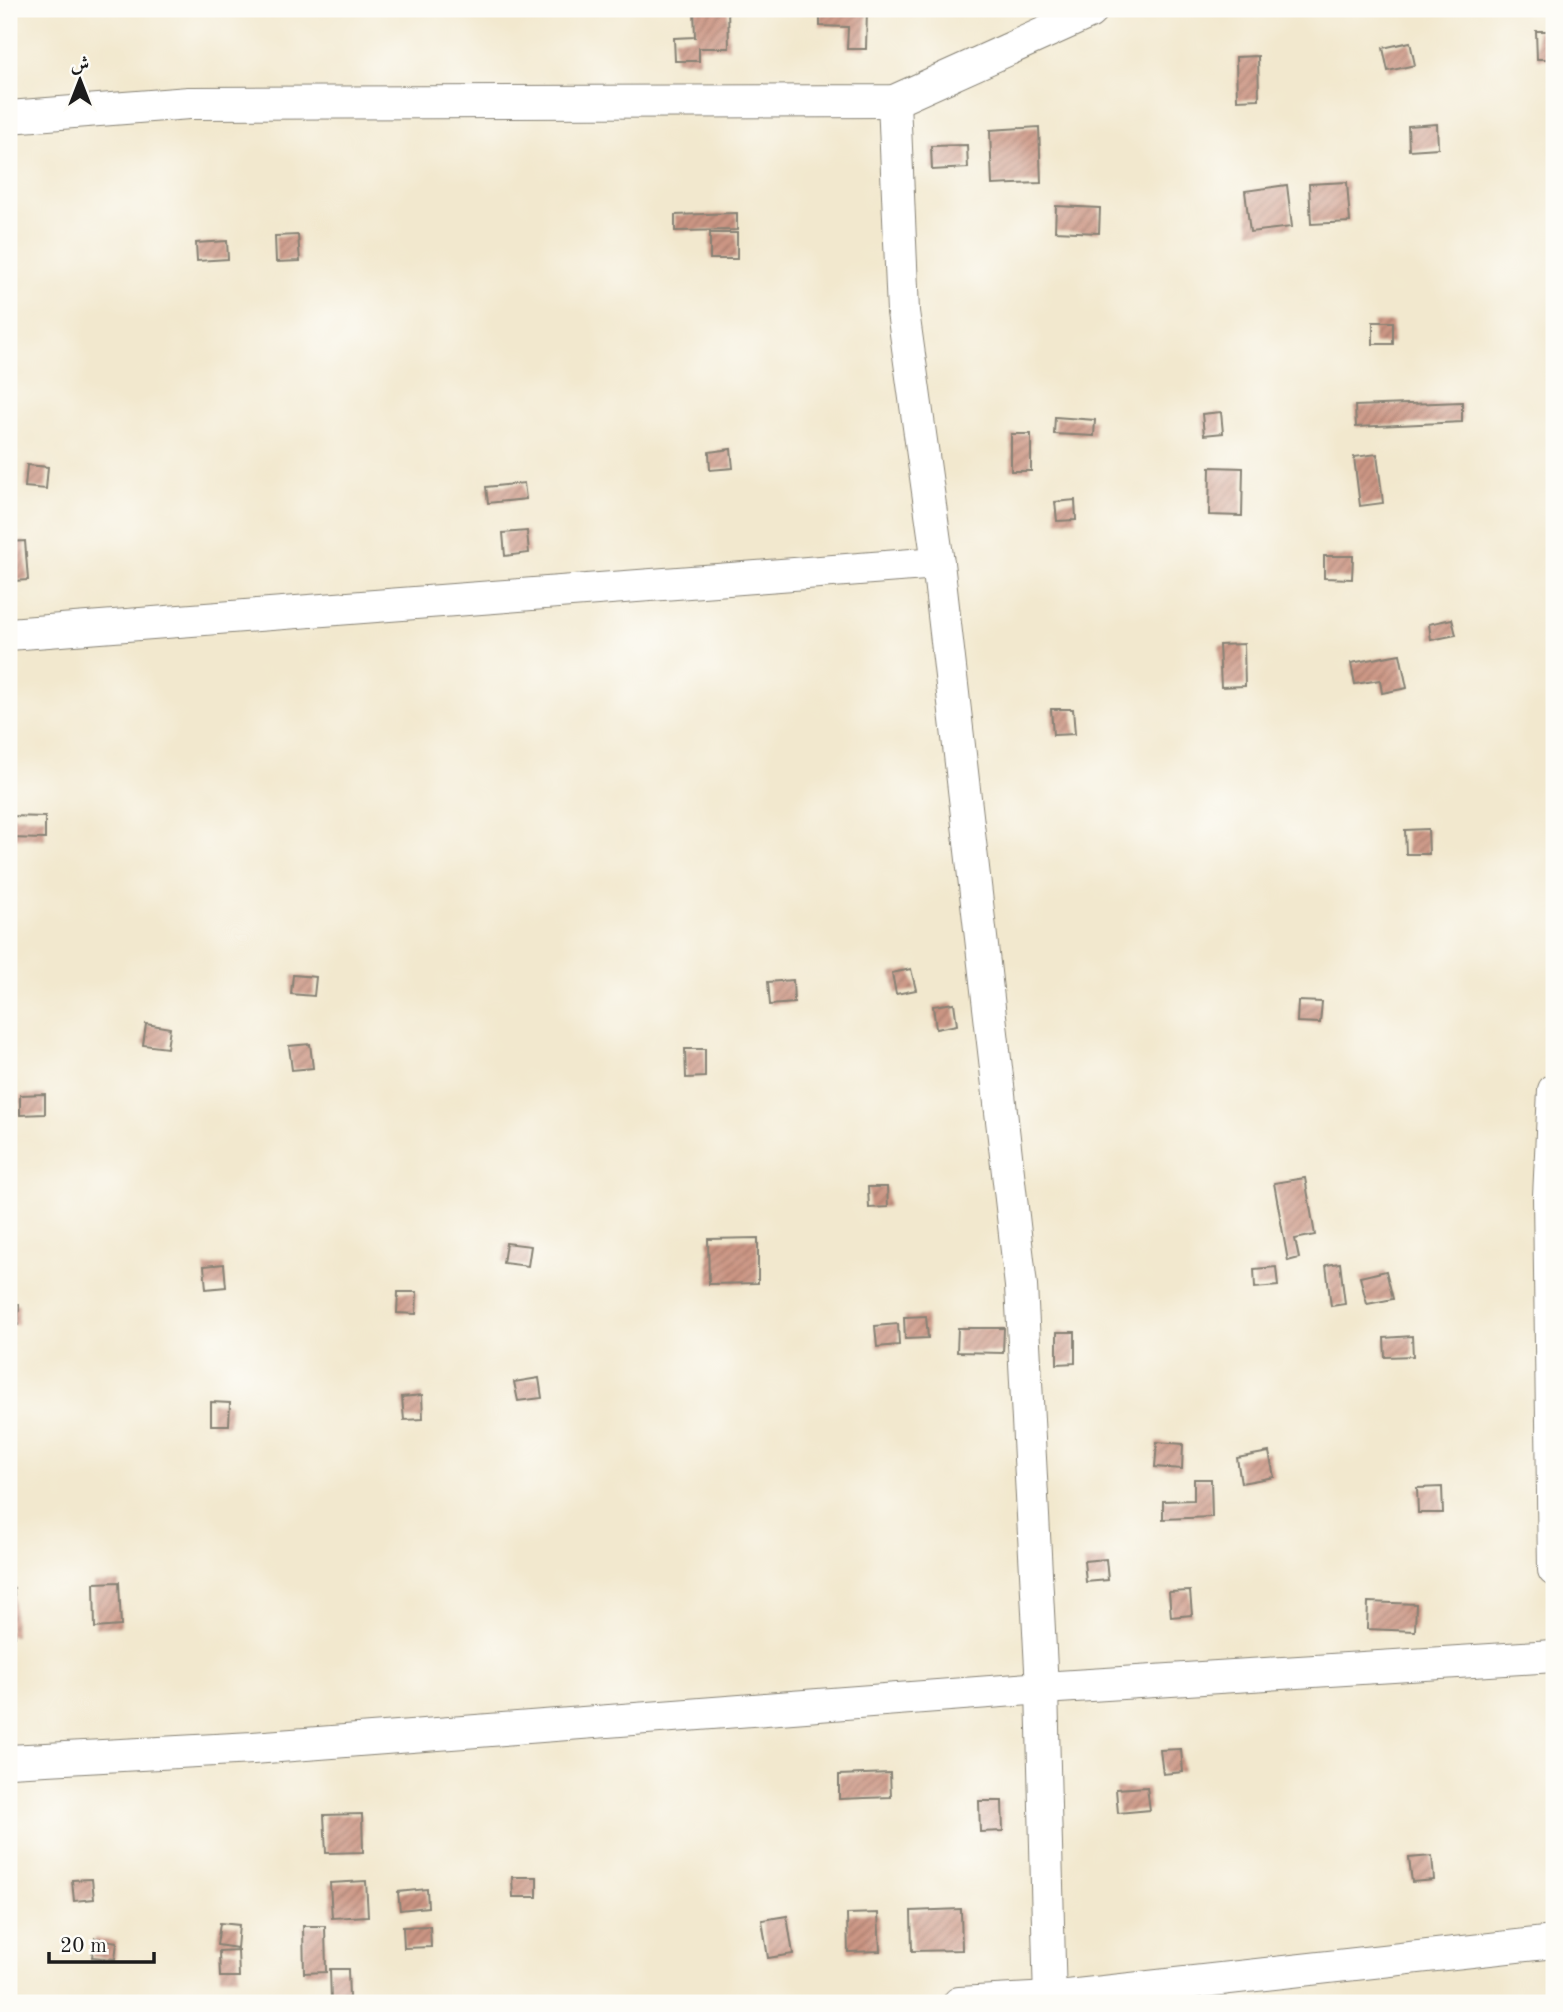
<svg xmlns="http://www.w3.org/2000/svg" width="1563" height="2012" viewBox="0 0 1563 2012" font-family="'Old Standard TT',Amiri,serif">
  <defs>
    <pattern id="building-hatch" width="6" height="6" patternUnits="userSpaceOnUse" patternTransform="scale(1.75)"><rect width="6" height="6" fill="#cc9684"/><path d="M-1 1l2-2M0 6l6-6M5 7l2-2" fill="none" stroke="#a57a6b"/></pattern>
  </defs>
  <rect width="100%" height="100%" fill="#fdfcf7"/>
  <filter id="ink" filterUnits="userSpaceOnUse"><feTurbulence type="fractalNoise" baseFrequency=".0143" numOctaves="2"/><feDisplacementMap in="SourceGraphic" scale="14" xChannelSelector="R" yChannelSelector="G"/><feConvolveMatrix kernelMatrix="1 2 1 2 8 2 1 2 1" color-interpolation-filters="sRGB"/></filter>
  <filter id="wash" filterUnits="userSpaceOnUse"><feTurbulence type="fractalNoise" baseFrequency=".00686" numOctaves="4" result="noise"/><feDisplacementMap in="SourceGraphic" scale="28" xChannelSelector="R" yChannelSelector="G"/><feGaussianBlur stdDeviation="1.57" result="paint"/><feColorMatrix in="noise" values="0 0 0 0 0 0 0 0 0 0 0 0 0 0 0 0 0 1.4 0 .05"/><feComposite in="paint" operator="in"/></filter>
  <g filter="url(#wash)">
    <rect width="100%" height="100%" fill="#f2e8ce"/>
    <g id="blocks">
      <g fill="url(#building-hatch)">
        <polygon points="694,9 728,9 729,48 699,48 699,61 675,61 674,38 695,37"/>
        <polygon points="782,9 818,9 818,13 781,12"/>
        <polygon points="820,9 867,9 866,49 847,49 848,27 820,26"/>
        <polygon points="1536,31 1554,31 1554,59 1537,59"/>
        <polygon points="1410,42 1415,65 1388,71 1383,48"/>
        <polygon points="1258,56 1259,99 1237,100 1236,57"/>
        <polygon points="1437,124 1438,148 1409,150 1408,126"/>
        <polygon points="1039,127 1041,183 992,185 990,130"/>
        <polygon points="967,145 968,168 932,170 931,146"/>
        <polygon points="1347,182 1350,222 1311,224 1309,184"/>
        <polygon points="1287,185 1292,227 1250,232 1245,191"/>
        <polygon points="1056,206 1100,208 1099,233 1055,231"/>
        <polygon points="737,213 737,230 675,231 675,215"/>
        <rect x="710" y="233" width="27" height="26"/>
        <polygon points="298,235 300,261 276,262 275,236"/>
        <polygon points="227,241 228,259 197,261 196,243"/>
        <rect x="1373" y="322" width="20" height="22"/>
        <polygon points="1462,402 1462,422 1356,427 1355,406"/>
        <polygon points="1221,412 1223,433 1204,435 1202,414"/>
        <polygon points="1055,417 1095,420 1094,436 1054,434"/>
        <rect x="1011" y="434" width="20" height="37"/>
        <polygon points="731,449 733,468 710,470 709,452"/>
        <polygon points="1377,454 1383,503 1360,506 1354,457"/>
        <polygon points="27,465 48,467 46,489 25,487"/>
        <polygon points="1210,467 1243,468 1242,516 1209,515"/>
        <polygon points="524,483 526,499 488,503 486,487"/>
        <polygon points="1075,500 1076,520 1057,521 1055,502"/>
        <polygon points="527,531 529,553 505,556 503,533"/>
        <polygon points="25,541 28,580 13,581 10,542"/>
        <polygon points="1324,556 1353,556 1352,579 1324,578"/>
        <polygon points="1452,619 1456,635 1431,640 1429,624"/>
        <polygon points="1244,644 1245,686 1221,687 1219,645"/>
        <polygon points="1400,654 1407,688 1382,693 1380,680 1355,684 1351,663"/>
        <polygon points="1051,709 1073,709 1075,734 1053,735"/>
        <polygon points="9,816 45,817 45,839 9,838"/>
        <polygon points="1428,829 1429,854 1406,854 1405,830"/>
        <polygon points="911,969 916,990 896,994 892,973"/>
        <polygon points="293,975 316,977 314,996 291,994"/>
        <polygon points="793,980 794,1003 770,1005 768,982"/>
        <polygon points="1298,1001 1322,1002 1320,1023 1297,1022"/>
        <polygon points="954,1003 957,1025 936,1029 933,1006"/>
        <polygon points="146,1024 170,1028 167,1048 143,1045"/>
        <polygon points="310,1044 313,1068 292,1070 289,1046"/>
        <polygon points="685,1049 705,1049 705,1077 686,1078"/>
        <polygon points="45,1094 45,1114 20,1115 20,1095"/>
        <polygon points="1305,1178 1315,1235 1295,1239 1299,1258 1288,1261 1274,1183"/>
        <polygon points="868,1187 887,1187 888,1207 869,1208"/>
        <polygon points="758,1238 758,1283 709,1284 708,1239"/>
        <polygon points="506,1243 531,1246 528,1266 503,1263"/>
        <polygon points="1340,1263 1345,1304 1331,1306 1326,1265"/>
        <polygon points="224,1264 226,1287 206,1289 204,1266"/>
        <polygon points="1276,1267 1278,1286 1255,1288 1254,1269"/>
        <polygon points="1386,1271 1393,1299 1367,1304 1360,1277"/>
        <polygon points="398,1292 417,1292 416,1314 397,1313"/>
        <polygon points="9,1304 19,1304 18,1325 9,1325"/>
        <polygon points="926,1316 928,1338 905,1339 904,1317"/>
        <polygon points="898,1324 899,1345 877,1347 875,1326"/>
        <polygon points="958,1328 1004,1328 1003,1353 957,1352"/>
        <polygon points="1057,1332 1075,1332 1075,1363 1057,1364"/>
        <polygon points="1412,1336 1413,1356 1385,1357 1384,1338"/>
        <polygon points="539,1378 542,1398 518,1401 514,1382"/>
        <polygon points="422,1395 423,1419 404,1420 402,1397"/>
        <polygon points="211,1402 230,1403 229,1425 211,1425"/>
        <polygon points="1157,1442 1183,1444 1182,1469 1155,1467"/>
        <polygon points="1269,1452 1274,1477 1241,1483 1237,1458"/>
        <polygon points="1194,1479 1211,1479 1212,1517 1163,1519 1163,1501 1194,1500"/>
        <polygon points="1442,1487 1443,1513 1418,1513 1417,1488"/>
        <polygon points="1106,1559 1108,1580 1086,1582 1084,1561"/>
        <polygon points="119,1582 121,1626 95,1628 94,1583"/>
        <polygon points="9,1588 14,1588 15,1636 9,1636"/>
        <polygon points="1190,1591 1192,1615 1171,1617 1169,1592"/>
        <polygon points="1368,1602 1416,1604 1415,1631 1367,1629"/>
        <polygon points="1181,1749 1183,1772 1163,1774 1160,1750"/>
        <polygon points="890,1773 891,1797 839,1799 839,1775"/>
        <polygon points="1147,1787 1150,1810 1118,1813 1116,1789"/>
        <polygon points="979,1801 1002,1801 1003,1831 980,1832"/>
        <polygon points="362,1814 363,1852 326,1853 324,1815"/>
        <polygon points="1432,1856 1434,1880 1412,1882 1409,1858"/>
        <polygon points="512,1877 537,1877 537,1897 513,1897"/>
        <polygon points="92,1879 94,1899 74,1901 72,1880"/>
        <polygon points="366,1881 368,1916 332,1918 330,1883"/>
        <polygon points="427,1889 428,1907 400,1910 398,1892"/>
        <polygon points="961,1909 962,1950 912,1951 911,1911"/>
        <polygon points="878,1913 880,1951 848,1952 847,1914"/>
        <polygon points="787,1916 793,1954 768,1958 762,1920"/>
        <polygon points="220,1923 239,1925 237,1948 217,1945"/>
        <polygon points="303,1926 325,1926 326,1972 304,1973"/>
        <polygon points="430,1926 431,1947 404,1948 403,1927"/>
        <polygon points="95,1938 117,1942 115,1959 92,1957"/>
        <polygon points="238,1950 239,1977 220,1977 219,1951"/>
        <polygon points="330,1969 348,1969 349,1998 331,2000"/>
      </g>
    </g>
  </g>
  <g filter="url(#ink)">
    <use href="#blocks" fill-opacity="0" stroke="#878275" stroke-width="2"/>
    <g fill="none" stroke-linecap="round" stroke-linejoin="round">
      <g stroke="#878275" stroke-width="34">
        <g id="street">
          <polyline points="894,101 903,312 938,563 1021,1286 1042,1688 1050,2003"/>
          <polyline points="9,117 189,103 894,101 1089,13 1093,9"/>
          <polyline points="9,634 938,563"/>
          <polyline points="1554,1090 1549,1197 1554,1570"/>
          <polyline points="9,1761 253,1748 1042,1688 1554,1656"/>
          <polyline points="959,2003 1050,1998 1554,1942"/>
        </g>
      </g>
      <use href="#street" stroke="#fff" stroke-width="32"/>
    </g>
  </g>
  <rect width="1563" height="2012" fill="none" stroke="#fdfcf7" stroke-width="35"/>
  <g transform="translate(80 80)" stroke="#fdfcf7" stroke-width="5" paint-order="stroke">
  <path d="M0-5L12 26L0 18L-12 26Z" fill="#1c1c1c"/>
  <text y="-10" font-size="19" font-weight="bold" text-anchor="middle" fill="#1c1c1c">ش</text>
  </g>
  <path d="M49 1952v10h105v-10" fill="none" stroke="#1c1c1c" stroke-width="3.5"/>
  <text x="60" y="1952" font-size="21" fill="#1c1c1c" stroke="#fdfcf7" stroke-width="5" paint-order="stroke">20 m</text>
</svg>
